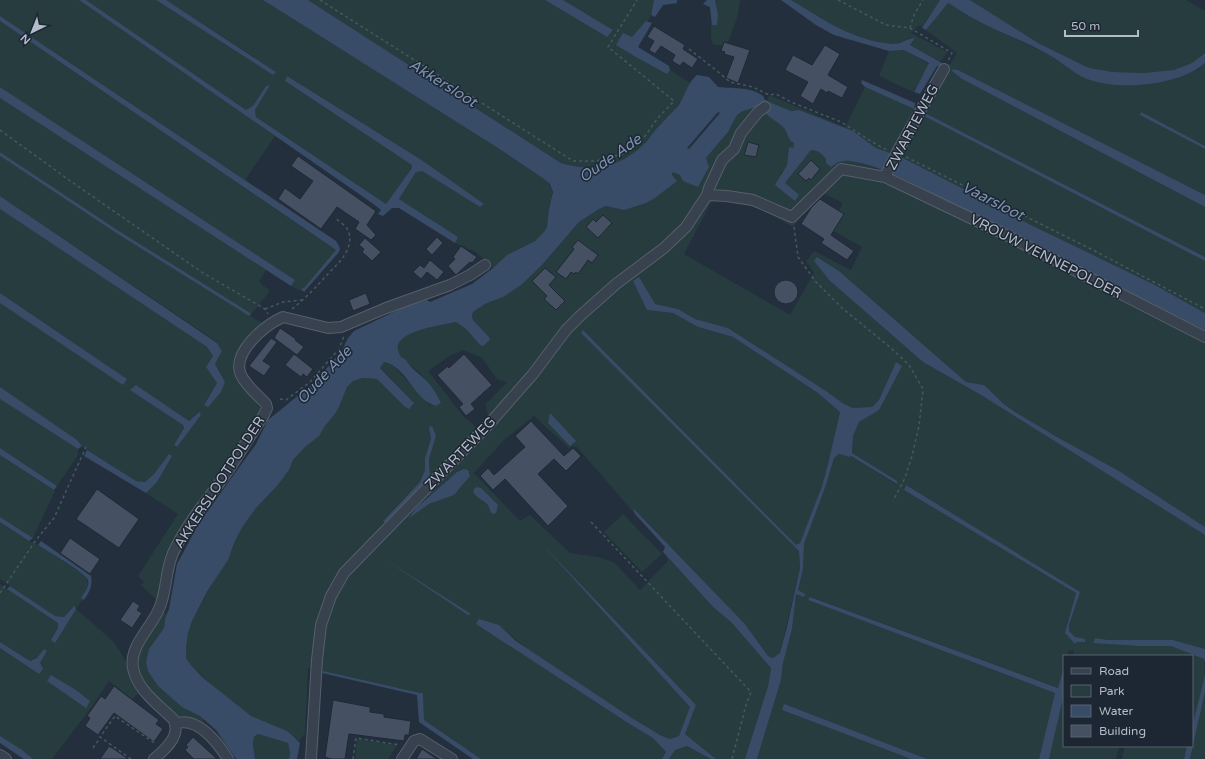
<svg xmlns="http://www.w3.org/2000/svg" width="1205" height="759" viewBox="0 0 1205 759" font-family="'Varela Round',sans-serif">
  <rect width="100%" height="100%" fill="#242f3e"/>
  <g fill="#263c3f" fill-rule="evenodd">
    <polygon points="0,0 79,0 275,136 245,180 0,16"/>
    <path d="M86,0H156L273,75L275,71L166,0H263L498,148L544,179C555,189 553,193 549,207C548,214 549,224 545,231C537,244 518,247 507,256C502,259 498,264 493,268L476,252L455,243L458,237L399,199L416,172L422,171L480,207L483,205L420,159L287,76L285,81L412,165V168L386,204L256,117L255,110L269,85L266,86L252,108L246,110Z"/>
    <path d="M308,0H545L607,37L613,30L563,0H654L650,18L632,37L616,45L634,56L667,73L670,70L690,83C686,90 683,98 678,105C673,113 664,120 657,128C653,133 649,140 644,145C622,168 590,172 561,163Z"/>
    <polygon points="715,0 740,0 738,15 728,42 726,43 724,42 722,46 713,44 711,38 711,19 712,25 718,14"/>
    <polygon points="791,0 940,0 922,27 919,25 911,33 947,52 943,59 939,61 910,45 915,38 911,38 894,45 868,40 846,33"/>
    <polygon points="970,0 1186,0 1205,11 1205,53 1192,63 1174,70 1143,73 1113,72 1089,68 1040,44"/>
    <polygon points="948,3 969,16 1049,55 1078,74 1093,81 1143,85 1172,80 1199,69 1205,63 1205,146 1141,113 1140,115 1205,149 1205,195 958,70 953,69 962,79 1205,207 1205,257 925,113 924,116 1205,261 1205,313 1155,285 1029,224 999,207 901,157 903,156 906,142 947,69 957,53 926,30"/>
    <polygon points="0,21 337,251 304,288 302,289 302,291 291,286 295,280 0,87"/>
    <polygon points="904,50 929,64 913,92 879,76 889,51"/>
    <polygon points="865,87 914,109 899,140 889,153 876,148 853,131 799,110 791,111 767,101 769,95 845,127"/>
    <path d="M0,98L266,270L259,282L270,291L250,316L262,323L249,336L237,353L234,373C237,377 240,382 243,386C252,396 262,402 260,416L175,537L165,555L159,590V602L141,585L144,582L138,576L178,514L146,493L157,482L169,454L154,474L145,482L136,481L84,448L77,440L0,388V303L127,379L0,293V209L207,347L213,356L206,367L217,383L204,404L225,382L215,364L222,351L217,342L0,196ZM136,385L189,421L198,412L201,415L177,447L174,445L184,428L183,425L131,390Z"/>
    <path d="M756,107H767V115C773,119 782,124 785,130C788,135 788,140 794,143L793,148L789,147L787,165L780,175L785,183L811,150H815L821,153L826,159L837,162L849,160L882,170L979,217L1205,330V527L1119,471L1057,437L1015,412L1004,404L984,385L966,382L839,271L818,257L814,261L829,280L923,362L981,395L1205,535V649L1173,640H1108L1095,638L1093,642L1139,646H1172L1204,659L1205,675L1192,727V656H1073L1074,651L1069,650L1067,656H1064V667L1059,688L811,597L808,600L1055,693L1039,759H927L784,705L782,710L911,759H757L781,680L783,663L792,629L796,593L804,597L798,590L803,569L804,544L826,485L834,458L839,454L849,457L851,456L896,484V481L852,453L853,436L859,421L879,410L896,362L879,400L872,407L853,408L844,404L826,391L728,328L695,319L678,309L655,304L647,310L673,313L698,327L733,337L818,393L840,412L828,464L822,486L800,543L796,546L583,330L581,333L799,551L800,568L780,653L773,658L768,656L745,624L634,509L635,514L577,447L573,446L569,448L534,416L504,440L474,473L520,521L530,515L570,553L598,557L614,562L640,590L668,561L666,556L713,607L731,622L771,668L768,686L745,759H716L685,734L696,705L558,562L691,707L679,736L670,739C641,727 615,707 589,690C558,669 526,650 499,625L476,624L628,723L653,738L666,752L662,759H481L424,720L423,693H420L308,668L305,733L299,741C286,728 269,725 253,717C242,711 192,670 187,659C182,648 188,632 192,621L243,526L256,508L277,486L289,470L293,460L305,447L319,436L325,426L335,414L339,407L347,387L353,381L362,378L377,379L404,406L409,408L414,403L380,367L384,362L391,363L429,405L436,406L441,402L420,373L408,364L406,360L401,357C399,353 397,349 398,345C403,330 442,325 456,322L466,329L480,345L490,340L489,337L473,320L472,316L473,312L485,304L503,297L542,265L579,222L599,209L606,206L624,210L655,198L676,181L672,175L673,172L680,175L706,158L728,132L737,115L743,111ZM820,192L843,203L830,229L862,247L851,270L814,251L806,261L814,273L790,315L684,254L712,201L732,200L763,210L793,227ZM463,350L482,358L498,380L507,382L486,404L488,416L477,428L463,416L428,371L451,355ZM430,433L436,436L429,459L430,470L386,523L383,520L420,482L425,470V458L432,439ZM457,472L470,476L454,495L429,504L410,517L416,508ZM906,485L1079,592L1069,626V631L1077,642L1076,644L1065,633L1076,593L904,490Z"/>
    <polygon points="0,399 78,449 78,455 57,486 0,448"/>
    <polygon points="0,455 55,491 33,538 0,517"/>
    <polygon points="623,514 662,554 642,572 604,532"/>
    <path d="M0,522L29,541L38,545L81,573L87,579L88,585L82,598L83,599L76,609L114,642L128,665L132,682L140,692L132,699L109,681L90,709L52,759H24L0,743V648L39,674L40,663L47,651L44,649L37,658L30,661L0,642V584L58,623V628L51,640L73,606L64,617L55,616L0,579ZM51,675L76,690L90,701L47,681Z"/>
    <polygon points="169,609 165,619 164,628 149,649 200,716 204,720 200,725 171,713 148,691 134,662 136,655 162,610 165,614"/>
    <polygon points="1205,692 1205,759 1190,759"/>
    <polygon points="1064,694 1064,746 1119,746 1116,759 1049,759"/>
    <polygon points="258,734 288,743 290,753 289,759 255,759 253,744 254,737"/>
    <polygon points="357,739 397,745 388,759 355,759"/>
    <polygon points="687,746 711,759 669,759 674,750"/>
    <polygon points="1125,746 1187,746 1184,759 1122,759"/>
  </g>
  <g fill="#394c67" fill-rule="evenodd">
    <polygon points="79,0 86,0 246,110 253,106 266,86 270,85 255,110 256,117 386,204 412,168 412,165 285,81 287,76 420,159 484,204 480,207 422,171 416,172 399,199 458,237 455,243 399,208 392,208 383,216 378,214 381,210 372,203"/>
    <polygon points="156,0 166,0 276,72 273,75"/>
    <path d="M263,0H308L561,163C591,172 620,168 643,145C649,140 653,132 659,126C665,119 672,113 678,106C685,96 687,83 697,75L709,77L718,87C733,89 752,86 764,97V99L767,101L791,111L799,110L853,131L876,148L901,157L999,207L1029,224L1155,285L1205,313V330C1123,289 1041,247 959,207C927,191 885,166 850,161C842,160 837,162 831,167L826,163V159C822,154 818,150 811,150L785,183L799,195L795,201L775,185L787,165L789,147L793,148L794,143C787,140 788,132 783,127C779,123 772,119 767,115V107H756L743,111L737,115L728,132L706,158L709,167L698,187L683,181L680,175L673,172L672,175L677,181L655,198L646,203L624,210L606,206L599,209L579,222L542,265L521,285L503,297L485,304L473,312L472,316L473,320L489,337L490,340L483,346L480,345L466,329L456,322C442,325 403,330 398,345C397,349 399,353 401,357L406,360C410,369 425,377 431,386C435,391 438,397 441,403L436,406C413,400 408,367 384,362L380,368L414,403L409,409L404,406L377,379L362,378L353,381L347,387L339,407L335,414L325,426L319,436L305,447L293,460L289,470L277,486L256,508L243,526L234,543L228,560L208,590L192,621L188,633L186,647V658L191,665L202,677L251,716L287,731L294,737L300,743L297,759H289L290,753L288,743L258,734L254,737L253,744L255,759H236L216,730L200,716L182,707L158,686L148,671L146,662L149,649L164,628L165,619L169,609L177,564L199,523L256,444L268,420L315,382L341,352L348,338L354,331L402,308L427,300L430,302L472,284L493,268L507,255L535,241L544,232L547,227L549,209L553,192L550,184L544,179L498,148ZM718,112L720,113L689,149L687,148Z"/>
    <polygon points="545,0 563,0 613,30 607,37"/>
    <polygon points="654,0 677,0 677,3 663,5 655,17 651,15"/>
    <polygon points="707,0 715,0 718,14 717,25 712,25 710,7 703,4"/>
    <path d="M781,0H791C825,20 851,40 892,44C900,45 907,38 915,38L910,45L942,63L941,65L937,66L920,94L914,92L929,63L904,50L889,51L834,35L816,25Z"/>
    <path d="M940,0H970L1040,44L1089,68L1113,72L1143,73L1174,70L1192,63L1205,53V63C1181,85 1124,90 1093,81C1077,77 1064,63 1049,55C1023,40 995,31 969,16C962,12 955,7 948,3L926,30L922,28Z"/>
    <polygon points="0,16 336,241 340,248 339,252 304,292 301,289 304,288 336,250 0,21"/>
    <polygon points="646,21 652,23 638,47 669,66 670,70 667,74 634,56 616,45 623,33 632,37"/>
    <polygon points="953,69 958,70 1205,195 1205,207 962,79 952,71"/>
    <polygon points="862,80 915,103 914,109 865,87 861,83"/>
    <polygon points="0,87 295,280 291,286 0,98"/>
    <polygon points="1141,112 1205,146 1205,149 1140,115"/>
    <polygon points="925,113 1205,257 1205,261 924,116"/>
    <polygon points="0,196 217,343 222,351 215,364 225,382 221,392 208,407 204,405 217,383 206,367 213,356 207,347 0,209"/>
    <polygon points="817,257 839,271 966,382 984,385 1004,404 1015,412 1057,437 1119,471 1205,527 1205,535 981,395 923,362 829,280 814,261"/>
    <polygon points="639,277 655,304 678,309 695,319 728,328 826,391 844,404 853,408 872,407 879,400 896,362 902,366 879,410 859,422 853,436 852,453 897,481 897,484 851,456 849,457 839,454 834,458 826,485 804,544 803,569 798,590 805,594 804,597 796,594 792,629 783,663 781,680 757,759 745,759 768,686 771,668 731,622 713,607 663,552 665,547 635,514 633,508 745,624 768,656 773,658 780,653 787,627 800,568 799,551 581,333 583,330 796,545 800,543 822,486 828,464 840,412 818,393 733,337 698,327 673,313 647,310 633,281"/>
    <polygon points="0,293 127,379 123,385 0,303"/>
    <polygon points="136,385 189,421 199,412 201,415 177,447 174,445 184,428 183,425 130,390"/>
    <polygon points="0,387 77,440 82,446 78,449 0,399"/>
    <polygon points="550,413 576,441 570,446 548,423"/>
    <polygon points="432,426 436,436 429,459 430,477 386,523 383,521 420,482 425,470 425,458 431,439 429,427"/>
    <polygon points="0,448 57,486 54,490 0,455"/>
    <polygon points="87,450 136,481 145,482 154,474 169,454 172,456 157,482 146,493 84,456"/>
    <polygon points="464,469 468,470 470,476 454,495 429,504 409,518 416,508 457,472"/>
    <polygon points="906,485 1080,592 1069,625 1069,631 1075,637 1085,639 1085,642 1077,642 1075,644 1065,633 1076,593 904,490"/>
    <path d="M477,487L481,488L498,505L496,513L493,514C489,511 490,508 488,505C483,499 476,499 473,491L475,488Z"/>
    <polygon points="0,517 33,538 29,541 0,522"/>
    <path d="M41,541L91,576C93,587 89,592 84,600L81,598C84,593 90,586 88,580C84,572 47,551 38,545Z"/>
    <polygon points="540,542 696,705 685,734 716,759 711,759 687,746 675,750 669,759 662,759 666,752 653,738 628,723 476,624 479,619 499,625 516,641 630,717 660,735 670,739 679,736 690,707"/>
    <polygon points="386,560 471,614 468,615"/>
    <polygon points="10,586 55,616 64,617 74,606 76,609 55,643 51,640 58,628 58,623 7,589"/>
    <polygon points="810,597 1058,688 1064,667 1064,694 1049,759 1039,759 1055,693 808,600"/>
    <polygon points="1095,638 1108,640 1173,640 1205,649 1205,663 1204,659 1171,646 1139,646 1093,643"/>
    <polygon points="0,642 30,661 37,658 44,649 47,651 40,663 43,669 39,674 0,648"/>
    <polygon points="323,671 420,693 423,693 424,720 481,759 473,759 419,722 417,695 322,673"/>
    <polygon points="51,675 76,690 90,701 86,708 47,681"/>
    <polygon points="1205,675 1205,692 1190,759 1184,759 1187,746 1192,746 1192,727"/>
    <polygon points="784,704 927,759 911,759 782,710"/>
    <polygon points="0,736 22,750 33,759 24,759 0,743"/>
  </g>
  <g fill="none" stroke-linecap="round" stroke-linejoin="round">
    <polyline stroke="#394c67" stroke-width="3" points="0,154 116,231 249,314"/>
  </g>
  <g fill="#455162" stroke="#1f2835">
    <polygon points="654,26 685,45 683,49 698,59 692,68 683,62 680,66 672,61 675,55 661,46 655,54 649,50 654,41 647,37"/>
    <polygon points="724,42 750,50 738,83 726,78 734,57 724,54 725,52 721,51"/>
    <polygon points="825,45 840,54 828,75 848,87 842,98 828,91 827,93 821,89 813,104 800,96 808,82 785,70 793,55 812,65"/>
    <polygon points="748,142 759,145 756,157 744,155"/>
    <polygon points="298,156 376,211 367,225 376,235 371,240 355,229 359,222 337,207 321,229 278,199 285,188 300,199 313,181 291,166"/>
    <polygon points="811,160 820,169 811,180 809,178 806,181 798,174"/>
    <polygon points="820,199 844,214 831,235 854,251 847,260 821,243 824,239 801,224 811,208"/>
    <polygon points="603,215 612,223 598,238 586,227 593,219 596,222"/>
    <polygon points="437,237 443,243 432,255 426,249"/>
    <polygon points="365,238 381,252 372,261 362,252 364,249 359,245"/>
    <polygon points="578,240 598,255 592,263 588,260 578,274 576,272 574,274 571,272 566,279 556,272 574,249 572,247"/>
    <polygon points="461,246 477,257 472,263 470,262 456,275 448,266 455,259 453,257"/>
    <polygon points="430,260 444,272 437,280 427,272 421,279 413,272 420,265 424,268"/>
    <polygon points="545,268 556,277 549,285 565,301 556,310 544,299 547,296 532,281"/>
    <circle cx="786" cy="292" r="12"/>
    <polygon points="366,293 370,304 353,311 349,300"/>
    <polygon points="280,328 296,339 295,340 304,347 297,355 274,338"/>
    <polygon points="271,338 277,342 263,361 271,366 264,376 249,366"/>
    <polygon points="294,354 313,369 307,377 303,374 301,377 285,365"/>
    <polygon points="464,354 492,385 471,404 475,409 466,416 459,407 463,404 437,375 448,366 449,368"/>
    <polygon points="531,421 564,456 573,448 581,456 566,471 554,459 538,474 568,506 548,526 505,479 493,490 480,476 488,468 494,475 525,447 515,436"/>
    <polygon points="97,489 139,519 119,548 76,519"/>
    <polygon points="70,538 100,559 90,574 60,553"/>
    <polygon points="133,601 140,606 137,610 142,613 132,628 120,620"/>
    <polygon points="114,686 159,720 156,724 163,729 154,742 114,713 98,735 85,726 90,718 87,716 101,696 105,699"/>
    <polygon points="333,700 370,707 370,712 384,714 384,717 411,721 409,735 405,735 404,741 349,734 345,759 331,759 325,757"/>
    <polygon points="193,737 217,759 194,759 185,750 188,747 186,745"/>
    <polygon points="109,746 117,751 128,759 100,759"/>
    <polygon points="422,749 437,759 416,759"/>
  </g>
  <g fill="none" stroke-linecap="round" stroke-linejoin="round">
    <g stroke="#565f6c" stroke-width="12">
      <g id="minor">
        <polyline points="885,177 897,152 944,69"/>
        <polyline points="707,195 709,188 722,160 734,149 741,133 758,112 765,107"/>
        <path d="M175,724L174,720C159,705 137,690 133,668C129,646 151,628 159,609C167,592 165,571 173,553C186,525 205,503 223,478C238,457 250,435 264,415L267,408L266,404C258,395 247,387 241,375C231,353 265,325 283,317L328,328L341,327L386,308L450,285L470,275L485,265"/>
        <polyline points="0,755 6,759"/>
        <path d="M154,759C163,751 179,738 175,724C197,715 218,743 228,759"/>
        <polyline points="311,759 317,660 321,625 331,596 344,573 490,423 533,374 566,330 580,316 616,284 664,248 686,227 707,195 727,196 753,200 792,217 841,169 885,177 1002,233 1205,337"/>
        <polyline points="402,759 414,741 420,739 452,759"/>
      </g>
    </g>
    <g stroke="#44595c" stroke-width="1.5" stroke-dasharray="3 3" stroke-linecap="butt">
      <polyline points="320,0 573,161 596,161 623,154 643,139 657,119 674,101 608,47 637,0"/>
      <polyline points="838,0 886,25 910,28 952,53 948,61"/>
      <polyline points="910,28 914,15 923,0"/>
      <polyline points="689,49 717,71 730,82 753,87 769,95 776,94 791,102 841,122 874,143 887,150"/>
      <polyline points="0,130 69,180 203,273 265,309 268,314"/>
      <polyline points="906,157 1091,249 1205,309"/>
      <polyline points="794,227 798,257 816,282 842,308 891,348 909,365 923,389 919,426 912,456 905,478 893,501"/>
      <polyline points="265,309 283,302 302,300"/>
      <path d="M292,309C305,299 316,287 327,275C333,268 341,262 345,254C349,248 351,240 349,233C348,227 340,222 335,218"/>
      <polyline points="280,399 286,400 310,382 339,349 344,336"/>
      <polyline points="591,522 751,692 746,705 732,759"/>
      <polyline points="0,593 36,540 54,518 86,447"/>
      <polyline points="93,748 100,738"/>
      <polyline points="131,759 100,737 115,716 156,744"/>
      <polyline points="353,759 356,738 400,745"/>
    </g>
    <use href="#minor" stroke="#38414e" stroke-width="10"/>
  </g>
  <g text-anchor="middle" stroke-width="3" stroke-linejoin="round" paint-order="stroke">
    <g font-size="14" fill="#b4bcc9" stroke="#1d2633">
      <text transform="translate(912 127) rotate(-62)" y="5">ZWARTEWEG</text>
      <text transform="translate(1046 256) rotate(27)" y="5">VROUW VENNEPOLDER</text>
      <text transform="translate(460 453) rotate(-46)" y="5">ZWARTEWEG</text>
      <text transform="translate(219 482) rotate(-57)" y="5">AKKERSLOOTPOLDER</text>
    </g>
    <g font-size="15" font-style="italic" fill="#7c92b1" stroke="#1d2633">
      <text transform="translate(443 83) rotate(32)" y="5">Akkersloot</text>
      <text transform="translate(610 158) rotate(-35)" y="5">Oude Ade</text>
      <text transform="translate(993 201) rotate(27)" y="5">Vaarsloot</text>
      <text transform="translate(324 375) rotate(-47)" y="5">Oude Ade</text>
    </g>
  </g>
  <rect x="1063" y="655" width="130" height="92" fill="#1d2633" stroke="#59626f"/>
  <rect x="1071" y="668" width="20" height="6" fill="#38414e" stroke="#59626f"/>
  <text x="1099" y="675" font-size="12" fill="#b4bcc9">Road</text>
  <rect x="1071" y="685" width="20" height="12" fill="#263c3f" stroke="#59626f"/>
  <text x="1099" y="695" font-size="12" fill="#b4bcc9">Park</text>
  <rect x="1071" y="705" width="20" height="12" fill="#394c67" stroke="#59626f"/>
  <text x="1099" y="715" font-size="12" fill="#b4bcc9">Water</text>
  <rect x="1071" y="725" width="20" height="12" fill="#455162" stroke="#59626f"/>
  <text x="1099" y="735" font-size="12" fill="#b4bcc9">Building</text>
  <g transform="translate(32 32) rotate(223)" stroke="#1d2633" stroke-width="3" paint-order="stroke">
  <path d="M0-3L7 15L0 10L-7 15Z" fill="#b4bcc9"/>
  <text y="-6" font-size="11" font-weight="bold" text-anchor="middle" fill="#b4bcc9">N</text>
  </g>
  <path d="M1065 30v6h73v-6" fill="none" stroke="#b4bcc9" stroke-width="2"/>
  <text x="1071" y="30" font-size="12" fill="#b4bcc9" stroke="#1d2633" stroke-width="3" paint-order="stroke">50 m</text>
</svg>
